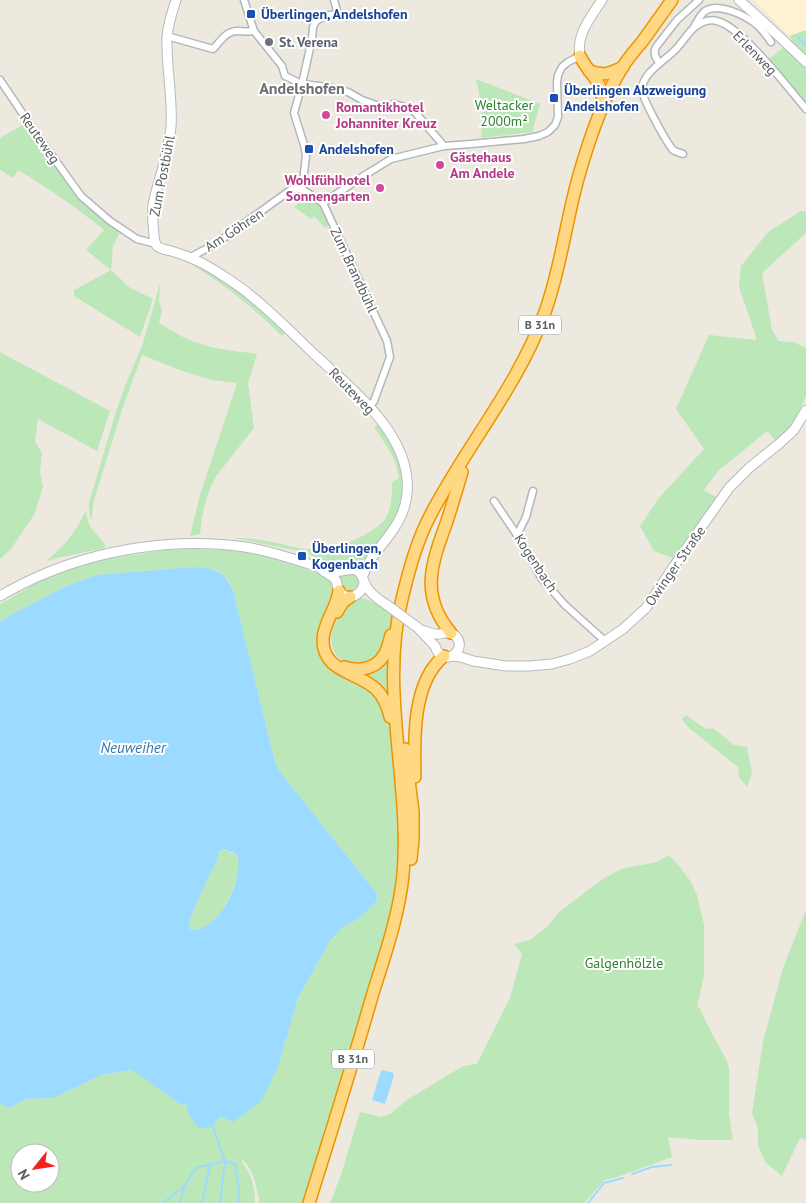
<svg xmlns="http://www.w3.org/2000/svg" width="806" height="1203" viewBox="0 0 806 1203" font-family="'PT Sans',sans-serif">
  <rect width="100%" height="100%" fill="#ede9df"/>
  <polygon fill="#fff2d2" points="754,0 806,0 806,30 789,36"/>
  <g fill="#bce7b9" fill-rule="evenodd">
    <polygon points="806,30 806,105 769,59 784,47 792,39 789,36"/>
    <path d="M476,79L540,104L532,132L481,138C483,118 481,99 476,79Z"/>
    <path d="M26,123L78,196L120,232L113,246L111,270L129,287L153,299L140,337L74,296V290L111,270L86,250L104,230C77,208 48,188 18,170L13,178L0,170V138Z"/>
    <polygon points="304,198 319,204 320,209 324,209 331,224 325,228 314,216 311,219 294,207"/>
    <polygon points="801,211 806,211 806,233 762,273 772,330 779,341 793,342 806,348 806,396 792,426 776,441 767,431 718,471 704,490 718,498 673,558 654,551 640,526 659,498 704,449 676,409 709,335 757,340 739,287 741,266 768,232"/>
    <path d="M182,259C222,272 255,304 286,332L282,336C252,306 219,280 182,259Z"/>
    <path d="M160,283L159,302L162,310L159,323C171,330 184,339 198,343C217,350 238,351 257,354L248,383L254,428L217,475C206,493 202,513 200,534L190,536L200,495L237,383L212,380L185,372L142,355L122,410L94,500L91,521L89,511V503L117,408L129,376L142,346L152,312Z"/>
    <polygon points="0,352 110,411 97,451 38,419 35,442 42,453 40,472 43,487 34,515 11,549 0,559"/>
    <path d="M380,423C400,451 411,487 397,519C390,534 373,550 362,561L360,560C355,563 341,566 336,566L303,552L234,538C247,538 259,539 272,542C283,544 294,548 306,549C329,550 351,544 371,531C376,528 382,524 385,519C392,507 392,495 392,482L399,478L396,464L390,451L374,427Z"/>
    <path d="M86,510C88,529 95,531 105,544V548L57,558L48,561L47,560C64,547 77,530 86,510Z"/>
    <path d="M193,549L230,550L235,552L241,550L261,554L292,562L300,567L322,575L337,579L342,571L363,575L359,594L340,591L325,651L369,683L395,729L402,879L309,1203H259V1199C256,1185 254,1171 243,1160L242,1163C252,1174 255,1188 255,1203H0V1103L9,1108L26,1099L54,1098L101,1075L133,1070L180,1104L220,1116L279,1064L298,998L330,941L344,926L357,920L367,911L376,902L378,895L278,769L275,762L233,590L230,583L226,577L217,570L192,567L97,575L64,587L13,614L0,622V604L40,581L71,567L102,560L164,550ZM20,1153H50V1183H20Z"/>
    <path d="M358,598C371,597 383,609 394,616C392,621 390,626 389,631C388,634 388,639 387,642C386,646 382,649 380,652C374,660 368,664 358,664C332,665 326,639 336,619C343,606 344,604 358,598Z"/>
    <polygon points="389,653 389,699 361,672"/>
    <polygon points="686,715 706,729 713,728 734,745 747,747 752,774 747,787 739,777 738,767 688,727 682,719"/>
    <path d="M223,849L239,856C239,866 238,876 234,886C228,904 212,932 190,930L189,927V921L208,878L217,861L219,851Z"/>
    <polygon points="669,855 680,867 691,882 697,895 704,925 704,975 697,1007 700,1008 707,1024 727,1061 729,1069 729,1114 733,1140 701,1140 668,1137 672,1157 620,1176 605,1180 584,1203 330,1203 341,1175 360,1112 381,1117 390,1114 407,1100 453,1072 464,1066 476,1064 479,1060 510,998 522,954 514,944 530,940 547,927 558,913 601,880 621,869 657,862"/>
    <polygon points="806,910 806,1140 800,1138 782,1176 765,1162 758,1145 758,1128 752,1113 763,1042 783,968"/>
  </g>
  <g fill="#9ddaff" fill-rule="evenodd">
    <path d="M192,567C213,568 224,569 233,590L275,762L278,769L378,895L376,902L367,911L357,920L344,926L330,941L298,998L279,1064L262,1100L234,1122L220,1116L213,1127L198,1128L187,1112L188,1107L186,1105L180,1104L132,1070L101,1075L54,1098L26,1099L9,1108L0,1103V622L13,614L64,587L97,575ZM223,849L232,852L238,856C239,865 238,874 235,884C230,902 212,932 190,930L189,927V921L208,878L217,861L219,851Z"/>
    <polygon points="383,1070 393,1073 394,1076 385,1104 372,1100 381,1071"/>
  </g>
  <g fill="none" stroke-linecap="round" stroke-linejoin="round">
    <g stroke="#9ddaff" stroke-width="2">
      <polyline points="798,37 806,46"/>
      <polyline points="632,1174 652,1167 671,1165"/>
      <polyline points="163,1203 184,1186"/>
      <polyline points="180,1203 185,1185 196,1168 225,1161 213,1127"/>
      <polyline points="202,1203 210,1165"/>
      <polyline points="220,1203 225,1161 235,1164 239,1189 238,1203"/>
      <polyline points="588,1203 604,1183 623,1178"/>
    </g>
    <g stroke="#b2b7bb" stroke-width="9">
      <g id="street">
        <polyline points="244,0 254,31 282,66 285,76 302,84 328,87 348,92 362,100 379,106 395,104 413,110 444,146"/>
        <path d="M694,27C697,22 700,15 705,11C718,2 744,15 756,24C762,29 766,35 771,42"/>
        <path d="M167,36L213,49C220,42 226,31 237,31C242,31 248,32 254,31"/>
        <path d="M660,63C655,58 653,53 656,47L677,20L699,0"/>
        <polyline points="0,80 33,129 81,196 110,221 137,239 156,244"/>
        <path d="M683,154C680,153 676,152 673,150C667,143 641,97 642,89C643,72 665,61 676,49C682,43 689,31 696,26C702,22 710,19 717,21C742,27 789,89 806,109"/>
        <polyline points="323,203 302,189 306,156 304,145 294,113 302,84 312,39 313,27 316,21 327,15 333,15 337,11 334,0"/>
        <polyline points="191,257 217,243 292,189 302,189"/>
        <polyline points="369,407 374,401 390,357 387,341 323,203 365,175 391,159 444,146 471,144 524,139 539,136 548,132 555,125 558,117 557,82 558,75 562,67 568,62 580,56"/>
        <polyline points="494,501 517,535 542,579 565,605 605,641"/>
        <polyline points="517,535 526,517 533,491"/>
      </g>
    </g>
    <g stroke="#b5bac0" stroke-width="11">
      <g id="secondary">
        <path d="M176,0C172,12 168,24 167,37C166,67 173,97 171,127C170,136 168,145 166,154C163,171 156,188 153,205C152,215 153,226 154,235C154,238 155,243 157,246C160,249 167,250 171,251C191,257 204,263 222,275C231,281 241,287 250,295C273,313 293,334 314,354C352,389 413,436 407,494C404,522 387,537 371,559C367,564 366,570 363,575"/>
        <polyline points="739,0 768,26 806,62"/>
        <path d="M580,56C576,34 591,17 602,0"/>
        <path d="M321,569C325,573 331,575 335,579C338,582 336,586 339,590C346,603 362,596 364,583"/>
        <path d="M0,596C12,589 24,583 37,577C100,549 176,537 245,547C270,551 294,559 318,567C324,569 334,572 340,571C347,571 351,567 358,571C363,575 363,579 365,584C369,593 379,600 387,605"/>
        <path d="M417,627L435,646C437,652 441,658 449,657C453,656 456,654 458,650C462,642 456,633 448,633C443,632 440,635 436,634C431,634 426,631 421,630"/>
        <polyline points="452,656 461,657 473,661 506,666 529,666 552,664 570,659 590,651 623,629 646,608 674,566 729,488 749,468 780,443 794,430 806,410"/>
      </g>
    </g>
    <g stroke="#ec9400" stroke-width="14">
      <g id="highway">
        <path d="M580,56C585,68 597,77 601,90C603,95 602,101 602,106"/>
        <path d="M589,71C604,76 609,74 623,67"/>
        <path d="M339,591C337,608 324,621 323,639C322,672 358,672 376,689C384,697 388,707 390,717"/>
        <polyline points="337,612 343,602 350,597"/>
        <path d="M451,633C420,596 431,565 446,524C452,506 457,489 462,472"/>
        <path d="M344,667C359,672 376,669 384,655C388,649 389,642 391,635"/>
        <polyline points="405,749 413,812 413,839 411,859"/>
        <path d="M415,777C414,740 412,682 444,656"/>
        <path d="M309,1203C331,1133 353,1063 373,993C385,955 399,915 403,875C411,783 379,690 402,599C409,570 417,540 431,514C467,445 518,386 545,312C561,268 566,220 579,175C589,140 603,98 622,68C628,58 635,50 642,42C652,28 662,14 672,0"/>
      </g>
    </g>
    <use href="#street" stroke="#fff" stroke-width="6"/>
    <use href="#secondary" stroke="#fff" stroke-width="9"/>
    <use href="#highway" stroke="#ffd884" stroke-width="11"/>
    <g stroke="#b5bac0" stroke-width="11" stroke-linecap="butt">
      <polyline id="secondary-bridge" points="387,605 417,627"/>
    </g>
    <use href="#secondary-bridge" stroke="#fff" stroke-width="9"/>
  </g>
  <g fill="#1a4fb4" stroke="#fff" stroke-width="2">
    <rect x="246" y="9" width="10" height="10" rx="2.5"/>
    <rect x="549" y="93" width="10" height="10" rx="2.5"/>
    <rect x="304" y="144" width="10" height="10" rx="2.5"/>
    <rect x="297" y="551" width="10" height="10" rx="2.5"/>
  </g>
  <circle fill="#6b7280" stroke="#fff" stroke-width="2" cx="269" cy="42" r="5"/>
  <g fill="#d1479c" stroke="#fff" stroke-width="2">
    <circle cx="326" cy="115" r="5"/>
    <circle cx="440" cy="165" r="5"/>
    <circle cx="380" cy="188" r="5"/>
  </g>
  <g text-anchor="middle" stroke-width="4" stroke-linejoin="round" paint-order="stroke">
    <g fill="#fff" stroke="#8a8e91" stroke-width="1">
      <rect x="519" y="315.5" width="42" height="19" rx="4"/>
      <rect x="332" y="1049.5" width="42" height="19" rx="4"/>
    </g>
    <g font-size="12" font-weight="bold" fill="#585d62">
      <text x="540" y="329">B 31n</text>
      <text x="353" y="1063">B 31n</text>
    </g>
    <g font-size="14" font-weight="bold" fill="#164399" stroke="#fff" text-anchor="start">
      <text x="261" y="19">Überlingen, Andelshofen</text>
      <text x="564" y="95">Überlingen Abzweigung<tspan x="564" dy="16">Andelshofen</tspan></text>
      <text x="319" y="154">Andelshofen</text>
      <text x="312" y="553">Überlingen,<tspan x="312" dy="16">Kogenbach</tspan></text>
    </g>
    <g font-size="14" font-weight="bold" fill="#5b616d" stroke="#fff" text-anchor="start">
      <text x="279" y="47">St. Verena</text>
    </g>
    <g font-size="14" fill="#585d62" stroke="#fff">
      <text transform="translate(755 53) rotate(46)" y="5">Erlenweg</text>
      <text transform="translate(40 138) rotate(55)" y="5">Reuteweg</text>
      <text transform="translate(162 176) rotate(-79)" y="5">Zum Postbühl</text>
      <text transform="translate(234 230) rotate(-33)" y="5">Am Göhren</text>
      <text transform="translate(354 270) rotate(65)" y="5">Zum Brandbühl</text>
      <text transform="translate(352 391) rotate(46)" y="5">Reuteweg</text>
      <text transform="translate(536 563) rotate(57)" y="5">Kogenbach</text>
      <text transform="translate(675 566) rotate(-55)" y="5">Owinger Straße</text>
    </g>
    <g font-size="14" fill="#2f832e" stroke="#fff">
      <text x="504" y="110">Weltacker<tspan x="504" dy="16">2000m²</tspan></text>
      <text x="624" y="968">Galgenhölzle</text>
    </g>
    <g font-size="14" font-weight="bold" fill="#b23c85" stroke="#fff" text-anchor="start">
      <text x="336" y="112">Romantikhotel<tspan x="336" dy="16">Johanniter Kreuz</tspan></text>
      <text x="450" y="162">Gästehaus<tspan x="450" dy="16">Am Andele</tspan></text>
      <text x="370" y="185" text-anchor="end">Wohlfühlhotel<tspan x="370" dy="16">Sonnengarten</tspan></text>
    </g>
    <g font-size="15" font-style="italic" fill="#3276ae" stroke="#fff">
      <text x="133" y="753">Neuweiher</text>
    </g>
    <g font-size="16" font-weight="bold" fill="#696f74" stroke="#fff">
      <text x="302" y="94">Andelshofen</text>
    </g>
  </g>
  <g transform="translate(35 1168) rotate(240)"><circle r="24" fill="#ffffff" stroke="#bcbec0"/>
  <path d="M0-4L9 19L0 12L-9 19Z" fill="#f4211e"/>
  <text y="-8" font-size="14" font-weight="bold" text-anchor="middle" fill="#585d62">N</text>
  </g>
</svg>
